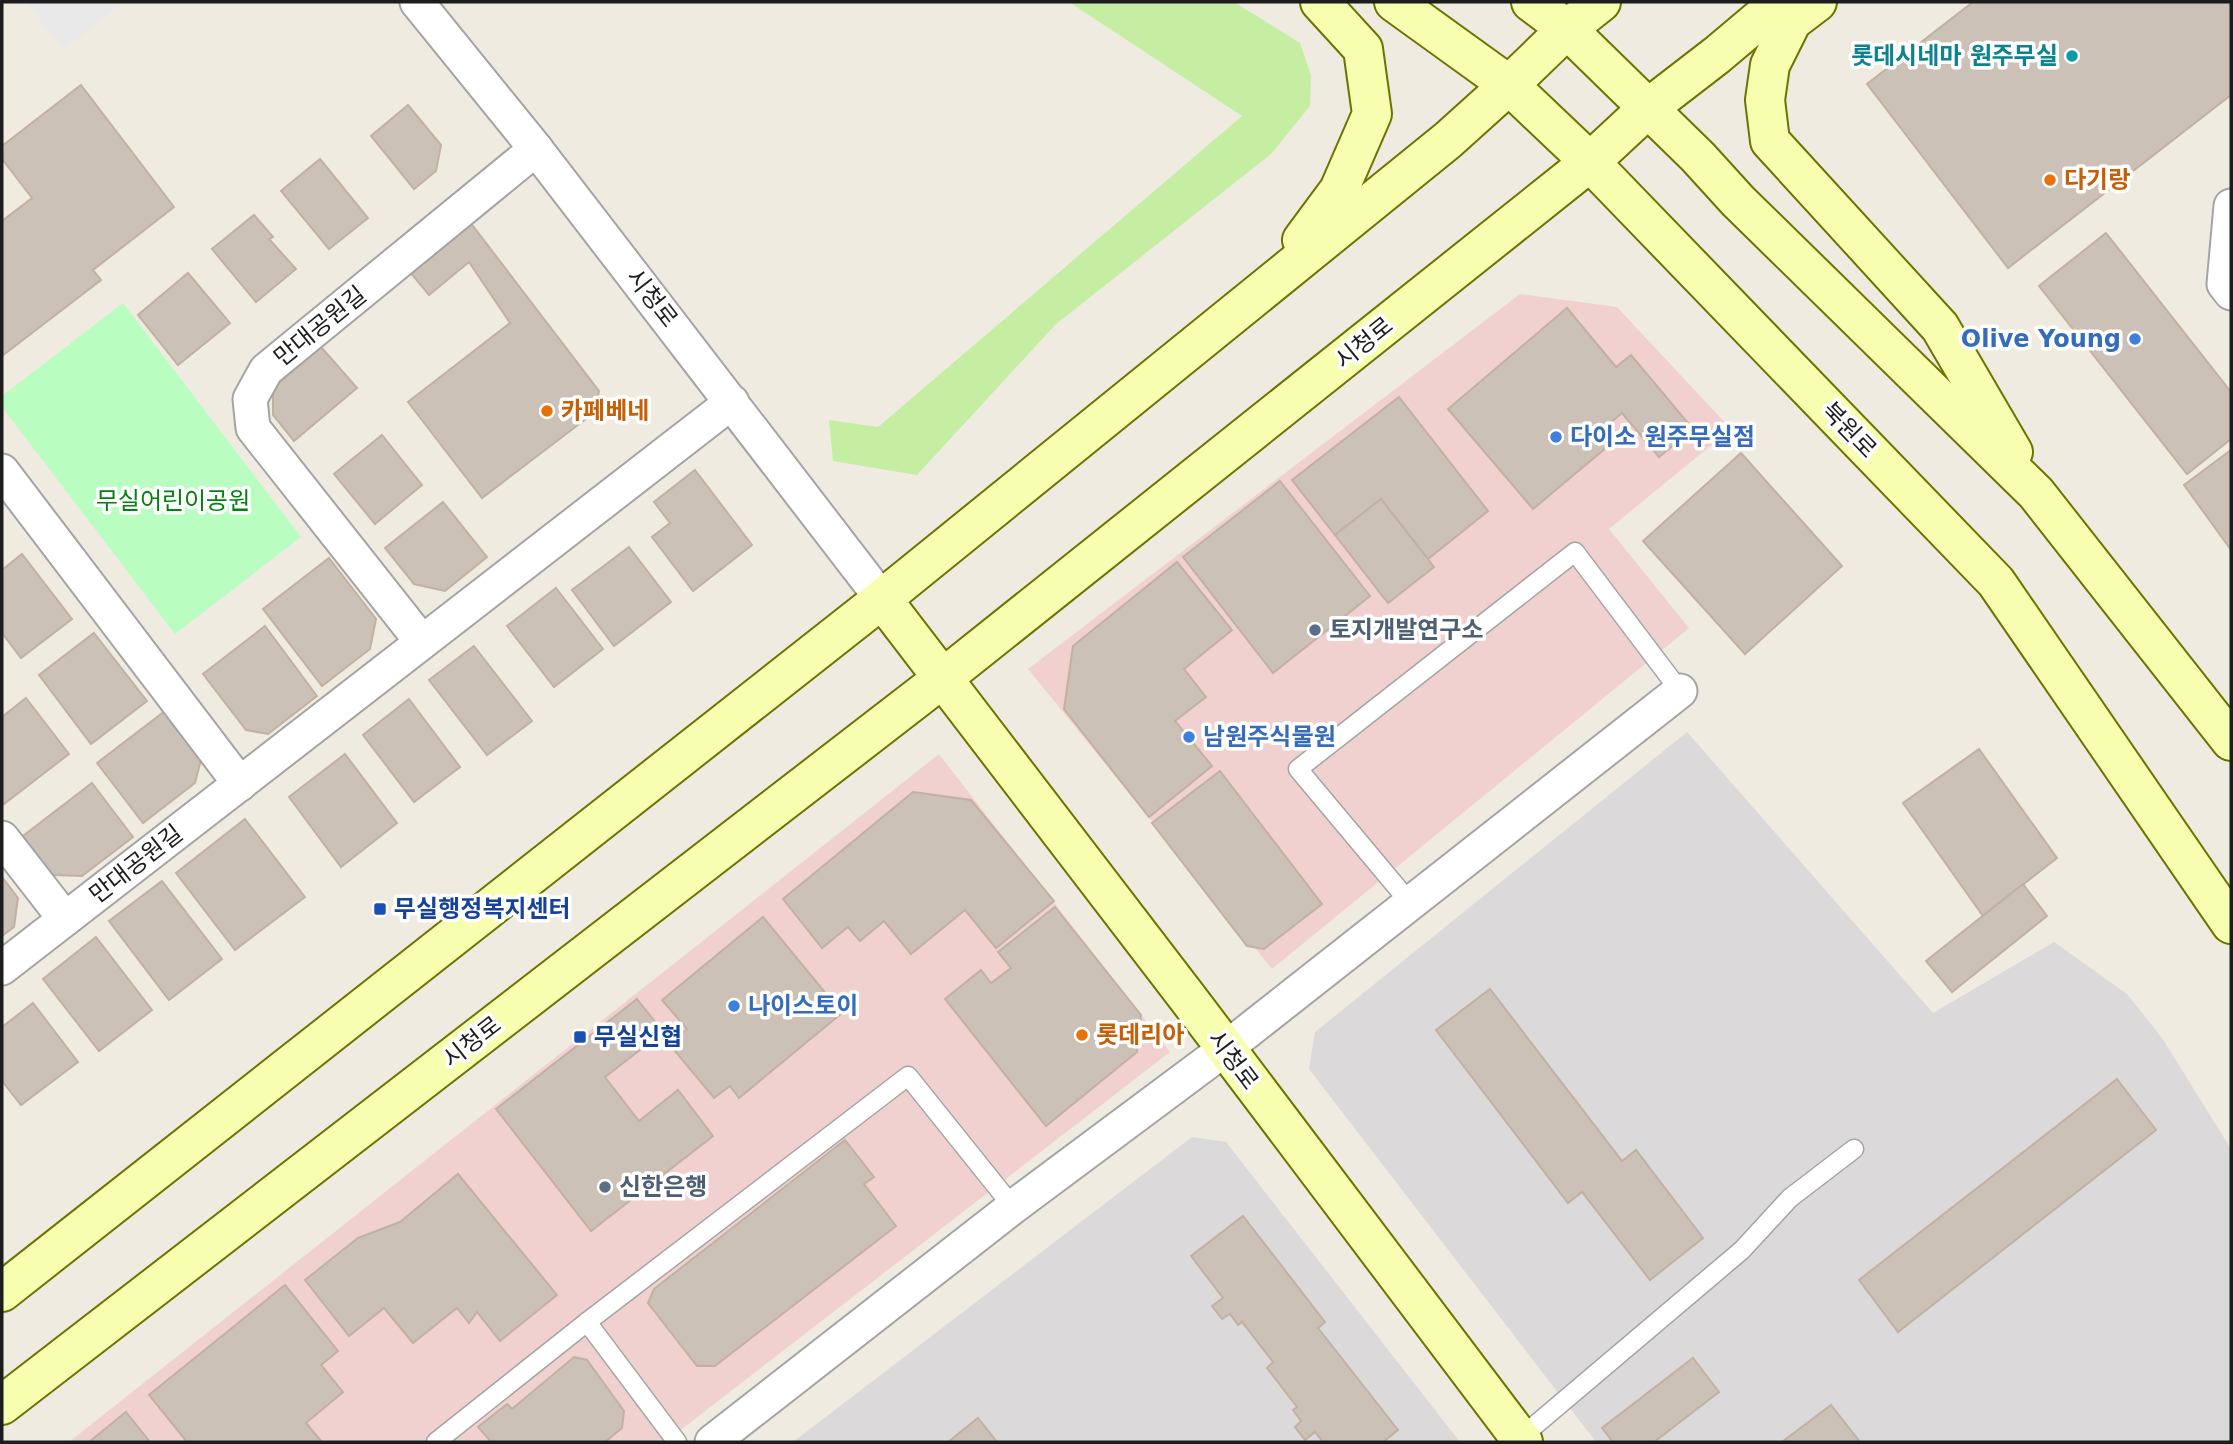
<svg xmlns="http://www.w3.org/2000/svg" width="2233" height="1444" viewBox="0 0 2233 1444" font-family="'DejaVu Sans','Noto Sans KR',sans-serif">
  <rect width="100%" height="100%" fill="#efebe1"/>
  <g fill="#dbd9d9">
    <polygon points="1687,732 1933,1013 2054,942 2127,994 2162,1038 2231,1149 2231,1442 1596,1442 1309,1069 1315,1032"/>
    <polygon points="1192,1137 1226,1142 1460,1442 793,1442"/>
  </g>
  <g fill="#f1d1cf">
    <polygon points="1520,294 1617,307 1731,429 1609,529 1689,628 1272,969 1028,669"/>
    <polygon points="939,754 1170,1052 665,1442 69,1442"/>
  </g>
  <polygon fill="#c5eea3" points="1069,2 1234,2 1300,43 1311,75 1310,106 1271,154 1055,325 917,475 833,461 829,420 878,427 1242,116"/>
  <polygon fill="#bafdc1" points="123,303 301,537 175,634 2,407 2,396"/>
  <polygon fill="#e9e9e9" points="26,2 124,2 64,49"/>
  <g fill="#cbc1b7" stroke="#c2b1a3" stroke-width="2">
    <polygon points="1973,2 2231,2 2231,95 2008,268 1867,84"/>
    <polygon points="81,85 174,207 93,270 101,280 2,356 2,221 32,198 2,159 2,146"/>
    <polygon points="408,105 441,145 436,171 414,189 371,136"/>
    <polygon points="320,159 368,218 329,249 281,191"/>
    <polygon points="254,215 273,237 269,239 296,269 256,302 212,249"/>
    <polygon points="470,222 599,391 595,412 482,498 408,402 510,323 469,262 429,295 401,261"/>
    <polygon points="2106,233 2231,392 2231,439 2187,474 2039,286"/>
    <polygon points="188,273 230,323 178,365 138,315"/>
    <polygon points="1567,308 1616,367 1631,355 1693,429 1659,457 1622,413 1597,434 1607,447 1533,509 1448,409"/>
    <polygon points="321,347 357,388 294,441 273,415 273,388"/>
    <polygon points="1399,397 1488,511 1428,559 1381,499 1335,535 1292,480"/>
    <polygon points="382,435 422,485 375,524 334,474"/>
    <polygon points="2231,450 2231,550 2184,485"/>
    <polygon points="1741,453 1842,566 1745,654 1643,541"/>
    <polygon points="695,470 752,545 693,591 652,537 670,523 654,502"/>
    <polygon points="1280,481 1370,596 1273,673 1183,557"/>
    <polygon points="1381,499 1434,567 1388,603 1335,535"/>
    <polygon points="443,502 487,557 445,591 414,584 385,548"/>
    <polygon points="629,547 671,602 614,646 572,590"/>
    <polygon points="22,554 72,619 21,658 2,633 2,570"/>
    <polygon points="329,558 376,619 370,649 322,686 263,609"/>
    <polygon points="1177,562 1232,630 1184,669 1206,697 1175,721 1212,766 1149,817 1064,709 1073,646"/>
    <polygon points="556,588 603,649 554,687 507,626"/>
    <polygon points="265,626 317,696 268,734 246,730 203,674"/>
    <polygon points="94,633 147,701 91,744 39,675"/>
    <polygon points="474,646 532,721 487,755 429,680"/>
    <polygon points="26,698 69,754 4,804 2,801 2,717"/>
    <polygon points="409,699 460,767 414,802 363,735"/>
    <polygon points="169,708 203,752 195,783 143,823 97,763"/>
    <polygon points="1979,749 2057,858 1983,916 1903,803"/>
    <polygon points="345,754 397,823 341,867 289,797"/>
    <polygon points="1220,771 1322,904 1264,949 1247,946 1152,823"/>
    <polygon points="92,783 133,837 82,876 53,875 23,836"/>
    <polygon points="913,792 971,800 1054,901 996,948 965,910 911,954 884,921 860,941 848,927 822,948 783,899"/>
    <polygon points="245,819 305,897 235,950 176,873"/>
    <polygon points="2,877 18,898 14,927 2,936"/>
    <polygon points="162,881 222,959 169,1000 109,921"/>
    <polygon points="2023,884 2047,916 1952,992 1926,961"/>
    <polygon points="1055,907 1141,1015 1137,1052 1046,1126 945,999 981,970 991,983 1011,968 998,952"/>
    <polygon points="763,917 842,1013 739,1098 730,1086 714,1098 669,1044 687,1029 662,1000"/>
    <polygon points="96,937 152,1010 99,1051 43,979"/>
    <polygon points="1490,989 1622,1161 1636,1150 1703,1238 1650,1280 1582,1192 1568,1203 1436,1030"/>
    <polygon points="637,999 663,1032 605,1077 639,1121 678,1090 713,1136 591,1231 496,1109"/>
    <polygon points="33,1003 78,1062 21,1105 2,1081 2,1027"/>
    <polygon points="2117,1079 2156,1130 1898,1332 1859,1280"/>
    <polygon points="845,1140 874,1177 864,1184 896,1226 715,1366 697,1366 648,1303 654,1289"/>
    <polygon points="458,1174 557,1295 500,1341 477,1312 469,1323 457,1308 413,1343 384,1308 349,1336 305,1280 358,1238 400,1222"/>
    <polygon points="1243,1216 1325,1322 1318,1328 1398,1430 1383,1442 1323,1442 1315,1432 1305,1440 1295,1427 1301,1421 1293,1410 1297,1407 1267,1368 1273,1362 1242,1322 1238,1325 1230,1314 1222,1319 1212,1306 1223,1298 1191,1256"/>
    <polygon points="285,1285 338,1351 321,1365 343,1392 306,1423 322,1442 187,1442 149,1395"/>
    <polygon points="574,1357 587,1360 624,1411 622,1428 605,1442 491,1442 478,1427 507,1404 512,1409"/>
    <polygon points="1693,1358 1719,1392 1654,1442 1613,1442 1602,1428"/>
    <polygon points="1831,1405 1860,1442 1782,1442"/>
    <polygon points="126,1412 150,1442 89,1442"/>
    <polygon points="978,1418 997,1442 948,1442"/>
  </g>
  <g fill="none" stroke-linecap="round" stroke-linejoin="round">
    <g stroke="#a4a4a4" stroke-width="21">
      <g id="lane">
        <polyline points="1411,904 1298,769 1575,552 1680,691"/>
        <polyline points="587,1322 677,1442"/>
        <polyline points="1520,1438 1742,1250 1790,1198 1854,1149"/>
        <polyline points="436,1442 587,1322 908,1076 1013,1207"/>
      </g>
    </g>
    <g stroke="#a4a4a4" stroke-width="37">
      <g id="street">
        <polyline points="417,2 536,149 882,599"/>
        <polyline points="2231,206 2224,284 2231,293"/>
        <polyline points="2,471 240,784"/>
        <polyline points="422,642 253,428 250,399 266,370 536,149"/>
        <polyline points="2,838 65,919"/>
        <polyline points="2,968 732,402"/>
        <polyline points="712,1442 1013,1207 1225,1049 1680,691"/>
      </g>
    </g>
    <g stroke="#670" stroke-width="42">
      <g id="secondary">
        <polyline points="1394,2 1509,85 1590,162 1996,582 2231,924"/>
        <polyline points="1531,2 1567,29 1698,157 1738,201 2036,493 2231,741"/>
        <polyline points="1817,2 1792,21 1770,65 1765,100 1770,141 1940,327 2013,452"/>
        <polyline points="1302,240 1339,190 1372,114 1363,49 1320,2"/>
        <polyline points="882,599 1190,1001 1523,1442"/>
        <polyline points="2,1292 882,599 1448,140 1509,85 1567,29 1601,2"/>
        <polyline points="2,1405 943,678 1590,162 1647,109 1717,55 1780,2"/>
      </g>
    </g>
    <use href="#lane" stroke="#fff" stroke-width="18"/>
    <use href="#street" stroke="#fff" stroke-width="33"/>
    <use href="#secondary" stroke="#f8feb0" stroke-width="38"/>
  </g>
  <circle fill="#0f9aa8" stroke="#fff" stroke-width="2.5" cx="2072" cy="56" r="7"/>
  <g fill="#e8710a" stroke="#fff" stroke-width="2.5">
    <circle cx="2050" cy="180" r="7"/>
    <circle cx="547" cy="411" r="7"/>
    <circle cx="1082" cy="1035" r="7"/>
  </g>
  <g fill="#3f7fe0" stroke="#fff" stroke-width="2.5">
    <circle cx="2135" cy="339" r="7"/>
    <circle cx="1556" cy="437" r="7"/>
    <circle cx="1189" cy="737" r="7"/>
    <circle cx="734" cy="1006" r="7"/>
  </g>
  <g fill="#5c6f8a" stroke="#fff" stroke-width="2.5">
    <circle cx="1315" cy="630" r="7"/>
    <circle cx="605" cy="1187" r="7"/>
  </g>
  <g fill="#1a4fb4" stroke="#fff" stroke-width="2.5">
    <rect x="373" y="902" width="14" height="14" rx="3.5"/>
    <rect x="573" y="1030" width="14" height="14" rx="3.5"/>
  </g>
  <g text-anchor="middle" stroke-width="7" stroke-linejoin="round" paint-order="stroke">
    <g font-size="24" font-weight="bold" fill="#0d838f" stroke="#fff" text-anchor="end">
      <text x="2058" y="64">롯데시네마 원주무실</text>
    </g>
    <g font-size="24" font-weight="bold" fill="#c56008" stroke="#fff" text-anchor="start">
      <text x="2064" y="188">다기랑</text>
      <text x="561" y="419">카페베네</text>
      <text x="1096" y="1043">롯데리아</text>
    </g>
    <g font-size="24" fill="#1d1d1d" stroke="#fff">
      <text transform="translate(652 298) rotate(52)" y="8">시청로</text>
      <text transform="translate(320 326) rotate(-39)" y="8">만대공원길</text>
      <text transform="translate(1364 343) rotate(-39)" y="8">시청로</text>
      <text transform="translate(1849 430) rotate(46)" y="8">북원로</text>
      <text transform="translate(136 864) rotate(-38)" y="8">만대공원길</text>
      <text transform="translate(472 1042) rotate(-38)" y="8">시청로</text>
      <text transform="translate(1233 1060) rotate(53)" y="8">시청로</text>
    </g>
    <g font-size="24" font-weight="bold" fill="#366cbe" stroke="#fff" text-anchor="start">
      <text x="2121" y="347" text-anchor="end">Olive Young</text>
      <text x="1570" y="445">다이소 원주무실점</text>
      <text x="1203" y="745">남원주식물원</text>
      <text x="748" y="1014">나이스토이</text>
    </g>
    <g font-size="24" fill="#038212" stroke="#fff">
      <text x="173" y="509">무실어린이공원</text>
    </g>
    <g font-size="24" font-weight="bold" fill="#4e5e75" stroke="#fff" text-anchor="start">
      <text x="1329" y="638">토지개발연구소</text>
      <text x="619" y="1195">신한은행</text>
    </g>
    <g font-size="24" font-weight="bold" fill="#164399" stroke="#fff" text-anchor="start">
      <text x="394" y="917">무실행정복지센터</text>
      <text x="594" y="1045">무실신협</text>
    </g>
  </g>
  <rect width="2233" height="1444" fill="none" stroke="#1d1d1d" stroke-width="7"/>
</svg>
